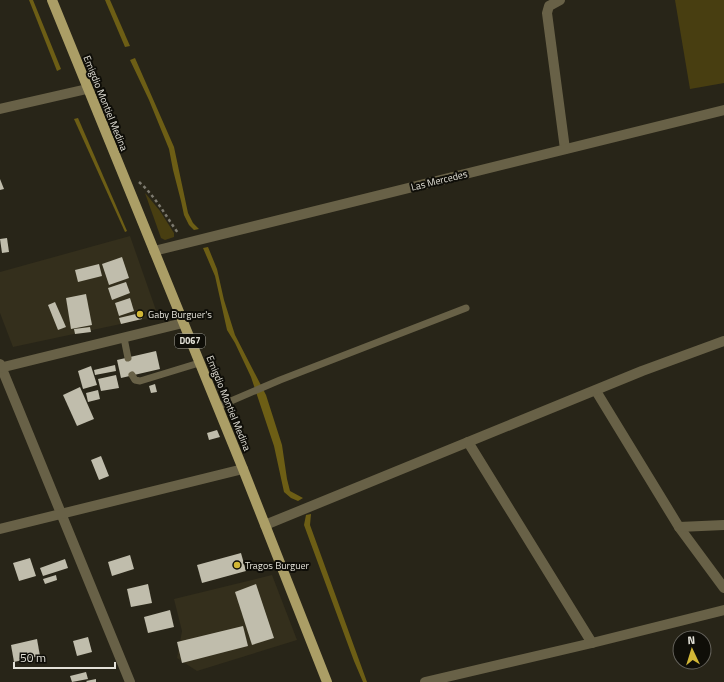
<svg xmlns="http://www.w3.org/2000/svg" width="724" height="682" viewBox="0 0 724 682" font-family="'Titillium Web',sans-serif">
  <rect width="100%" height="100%" fill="#282518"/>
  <g fill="#342f1c">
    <polygon points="130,236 158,316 13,347 0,313 0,272"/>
    <polygon points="272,575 297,640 197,671 177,658 182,631 174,599"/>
  </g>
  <g fill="#483e11">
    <polygon points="675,0 724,0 724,83 690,89"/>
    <polygon points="145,193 146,194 160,211 174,233 174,237 165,240 161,238"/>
  </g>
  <g fill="#6d5e15">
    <polygon points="29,0 33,0 61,69 57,71"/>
    <polygon points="105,0 110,0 130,46 125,47"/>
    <polygon points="135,58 174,147 188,213 193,223 199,229 194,230 189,225 184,215 181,201 173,170 169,149 149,100 130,60"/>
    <polygon points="78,118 127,231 125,232 74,119"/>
    <polygon points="208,247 217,269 224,300 235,335 266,395 282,445 287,479 290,491 303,498 298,501 291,498 284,492 274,446 251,377 235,343 227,330 215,276 203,248"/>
    <polygon points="311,514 310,525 367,682 363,682 354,661 304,525 306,515"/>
  </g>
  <g fill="#c0bdac">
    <polygon points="0,179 4,189 0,190"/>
    <polygon points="7,238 9,252 2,253 0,239"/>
    <polygon points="122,257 129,278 109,285 102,264"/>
    <polygon points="99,264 102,276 78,282 75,270"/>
    <polygon points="126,282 130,293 112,300 108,288"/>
    <polygon points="86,294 92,325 71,329 66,298"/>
    <polygon points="130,298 134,311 119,316 115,303"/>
    <polygon points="55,302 66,327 58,330 48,305"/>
    <polygon points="140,313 142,319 121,324 119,318"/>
    <polygon points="90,327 91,332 75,334 74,329"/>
    <polygon points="156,351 160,369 121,378 117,360"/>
    <polygon points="115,365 116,371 95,375 94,370"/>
    <polygon points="91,366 97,385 83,389 78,371"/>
    <polygon points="116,375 119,388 101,391 98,379"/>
    <polygon points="155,384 157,392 151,393 149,386"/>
    <polygon points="80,387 94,419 77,426 63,395"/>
    <polygon points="98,390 100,399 88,402 86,393"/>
    <polygon points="217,430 220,437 209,440 207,433"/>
    <polygon points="101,456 109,476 99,480 91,460"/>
    <polygon points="241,553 246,571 202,583 197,565"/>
    <polygon points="130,555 134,569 112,576 108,562"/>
    <polygon points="30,558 36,576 19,581 13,563"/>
    <polygon points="65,559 68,568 43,576 40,568"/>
    <polygon points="56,575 57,580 45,584 43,579"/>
    <polygon points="148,584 152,603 131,607 127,589"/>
    <polygon points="256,584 274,638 252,645 235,592"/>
    <polygon points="170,610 174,627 148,633 144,617"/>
    <polygon points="243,626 248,646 182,663 177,642"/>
    <polygon points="88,637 92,652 77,656 73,641"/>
    <polygon points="37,639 40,656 14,662 11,645"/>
    <polygon points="86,672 88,679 72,682 70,676"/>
    <polygon points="96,679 96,682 87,682 86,681"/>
  </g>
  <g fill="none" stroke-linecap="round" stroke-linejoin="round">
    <path stroke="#7d7a6f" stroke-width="2.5" stroke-dasharray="3 3" stroke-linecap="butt" d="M139,182C156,197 165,215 178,233"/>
    <g stroke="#686147" stroke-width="7">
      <polyline points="124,338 128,358"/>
      <polyline points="132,375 135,380 140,381 199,363"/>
      <polyline points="217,407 280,380 466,308"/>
    </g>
    <g stroke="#686147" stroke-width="10">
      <polyline points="560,0 549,6 547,13 565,149"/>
      <polyline points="0,109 87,89"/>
      <polyline points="154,251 724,110"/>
      <polyline points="0,364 130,682"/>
      <polyline points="0,368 183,323"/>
      <polyline points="596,391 679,527 724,588"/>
      <polyline points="468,442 592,643"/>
      <polyline points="265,525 642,371 724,341"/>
      <polyline points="679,527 724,525"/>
      <polyline points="0,529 243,469"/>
      <polyline points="425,682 592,643 724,610"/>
    </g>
    <polyline stroke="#ab9e66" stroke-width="10" points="52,0 243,469 327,682"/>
  </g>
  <g fill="#d2b736" stroke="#0f0e08" stroke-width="1.5">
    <circle cx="140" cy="314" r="4"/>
    <circle cx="237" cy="565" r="4"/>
  </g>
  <g text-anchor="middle" stroke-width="4" stroke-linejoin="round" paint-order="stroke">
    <rect fill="#0f0e08" stroke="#a3a29a" stroke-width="1" x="175" y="334" width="30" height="14" rx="3"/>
    <g font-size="9" font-weight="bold" fill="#e3e1d8">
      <text x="190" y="344">D067</text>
    </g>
    <g font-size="10" fill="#e3e1d8" stroke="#0f0e08">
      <text transform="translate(106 103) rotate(68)" y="4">Emigdio Montiel Medina</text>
      <text transform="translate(439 180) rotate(-14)" y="4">Las Mercedes</text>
      <text transform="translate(229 403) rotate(68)" y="4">Emigdio Montiel Medina</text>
    </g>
    <g font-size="10" fill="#e3e1d8" stroke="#0f0e08" text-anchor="start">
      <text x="148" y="318">Gaby Burguer's</text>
      <text x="245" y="569">Tragos Burguer</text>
    </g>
  </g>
  <g transform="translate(692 650) rotate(356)"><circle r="19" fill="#0f0e08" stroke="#64625b"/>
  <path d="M0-3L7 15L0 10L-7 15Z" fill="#d2b736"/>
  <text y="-6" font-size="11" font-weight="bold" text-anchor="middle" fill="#e3e1d8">N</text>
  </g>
  <path d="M14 662v6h101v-6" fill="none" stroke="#e3e1d8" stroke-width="2"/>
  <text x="20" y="662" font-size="12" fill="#e3e1d8" stroke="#0f0e08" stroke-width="3" paint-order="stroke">50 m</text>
</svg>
